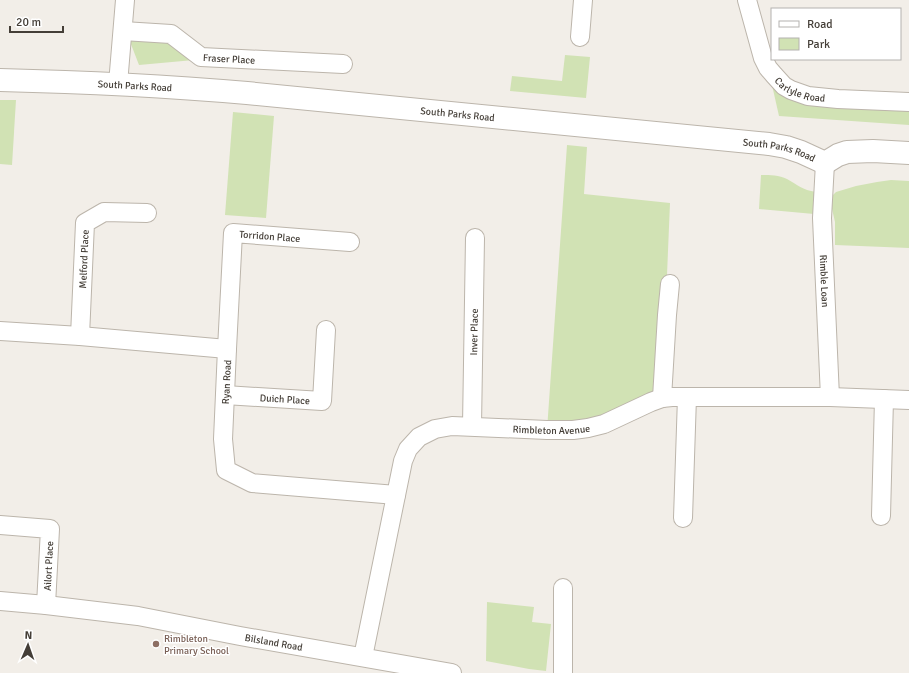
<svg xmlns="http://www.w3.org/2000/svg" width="909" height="673" viewBox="0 0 909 673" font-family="Signika,sans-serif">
  <rect width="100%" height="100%" fill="#f2eee8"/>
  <g fill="#d1e2b4">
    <polygon points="129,39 171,42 194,60 139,65"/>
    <polygon points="565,55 590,57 586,98 510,91 512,76 562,81"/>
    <polygon points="772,85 909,109 909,125 779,116"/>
    <polygon points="0,100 16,100 12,165 0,164"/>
    <polygon points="233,112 274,116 266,218 225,215"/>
    <polygon points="567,145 587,147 584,194 670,203 667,275 670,284 662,398 640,406 547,430"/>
    <path d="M761,175C769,175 779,175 787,179C798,185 802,190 816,192L814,214L759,209Z"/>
    <polygon points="891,180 909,181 909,248 835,245 835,222 830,200 832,196 836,192 856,186 877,182"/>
    <polygon points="487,602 534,607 532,622 551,624 546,671 529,669 486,661"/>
  </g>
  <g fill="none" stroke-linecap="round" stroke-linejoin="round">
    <g stroke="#bcb5ab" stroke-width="20">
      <g id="minor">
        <path id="s1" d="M747,0L763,58L768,68L774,75L784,86L791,90L808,96L838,99L909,102"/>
        <path id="s2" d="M123,31L171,34L201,57L343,64"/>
        <polyline points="580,37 583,0"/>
        <polyline points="118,84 125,0"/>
        <path id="s3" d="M825,163L822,218L830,397"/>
        <polyline points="0,331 80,336 227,349 223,439 226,470 252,483 396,495"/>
        <path id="s4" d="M80,336L85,223L104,212L147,213"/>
        <path id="s5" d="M227,349L233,233L350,242"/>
        <path id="s6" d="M225,395L322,401L326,330"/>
        <polyline points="662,398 667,315 670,284"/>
        <path id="s7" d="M472,426L475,238"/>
        <polyline points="881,516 884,399"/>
        <polyline points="683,518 687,397"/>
        <polyline points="0,525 50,529 46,605"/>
        <polyline points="563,588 563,673"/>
        <path id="s8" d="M0,601L46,605L138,616L240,636L452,673"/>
        <path id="s9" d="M363,657L403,461L408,449L419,437L435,429L452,426L547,430H573L588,428L604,424L651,402L662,398L672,397H830L909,400"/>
      </g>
    </g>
    <g stroke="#bcb5ab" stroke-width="24">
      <g id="tertiary">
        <path id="s10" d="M0,80C83,82 165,86 247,93L769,144L786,147L801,152L825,163L838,155L847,152L873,151L909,153"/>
      </g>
    </g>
    <use href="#minor" stroke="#fff" stroke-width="18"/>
    <use href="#tertiary" stroke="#fff" stroke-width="22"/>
  </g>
  <circle fill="#8d6e63" stroke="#fff" stroke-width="1.5" cx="156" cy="644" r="4"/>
  <g text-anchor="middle" stroke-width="3" stroke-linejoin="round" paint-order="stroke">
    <g font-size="10" fill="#443e37" stroke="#fff">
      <text dy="4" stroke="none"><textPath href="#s2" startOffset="114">Fraser Place</textPath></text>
      <text dy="4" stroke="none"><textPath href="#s10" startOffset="135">South Parks Road</textPath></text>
      <text dy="4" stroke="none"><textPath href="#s1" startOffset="112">Carlyle Road</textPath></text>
      <text dy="4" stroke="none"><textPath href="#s10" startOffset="459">South Parks Road</textPath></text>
      <text dy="4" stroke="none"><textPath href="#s10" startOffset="783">South Parks Road</textPath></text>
      <text dy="4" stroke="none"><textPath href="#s5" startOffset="153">Torridon Place</textPath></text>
      <text dy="4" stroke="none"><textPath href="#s4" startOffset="77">Melford Place</textPath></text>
      <text dy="4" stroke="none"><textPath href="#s3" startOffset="118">Rimble Loan</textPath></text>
      <text dy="4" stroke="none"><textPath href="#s7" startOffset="94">Inver Place</textPath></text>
      <text transform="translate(226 382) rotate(-87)" y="4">Ryan Road</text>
      <text dy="4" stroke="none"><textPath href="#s6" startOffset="60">Duich Place</textPath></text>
      <text dy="4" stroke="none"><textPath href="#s9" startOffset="364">Rimbleton Avenue</textPath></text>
      <text transform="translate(48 566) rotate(-87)" y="4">Ailort Place</text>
      <text dy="4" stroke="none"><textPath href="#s8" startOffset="277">Bilsland Road</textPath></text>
    </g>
    <g font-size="10" fill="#785e54" stroke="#fff" text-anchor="start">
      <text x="164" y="642">Rimbleton<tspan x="164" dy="12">Primary School</tspan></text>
    </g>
  </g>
  <rect x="771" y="8" width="130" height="52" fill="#ffffff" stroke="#b4b2af"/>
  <rect x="779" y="21" width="20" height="6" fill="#ffffff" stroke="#b4b2af"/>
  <text x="807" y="28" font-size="12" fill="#443e37">Road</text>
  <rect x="779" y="38" width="20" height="12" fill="#d1e2b4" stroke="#b4b2af"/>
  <text x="807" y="48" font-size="12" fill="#443e37">Park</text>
  <g transform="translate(28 645) rotate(2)" stroke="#ffffff" stroke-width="3" paint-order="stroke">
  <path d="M0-3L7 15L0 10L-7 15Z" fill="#443e37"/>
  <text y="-6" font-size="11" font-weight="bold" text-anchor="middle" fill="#443e37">N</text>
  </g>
  <path d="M10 26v6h53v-6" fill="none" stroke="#443e37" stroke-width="2"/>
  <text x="16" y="26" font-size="12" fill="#443e37" stroke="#ffffff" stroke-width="3" paint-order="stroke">20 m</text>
</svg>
